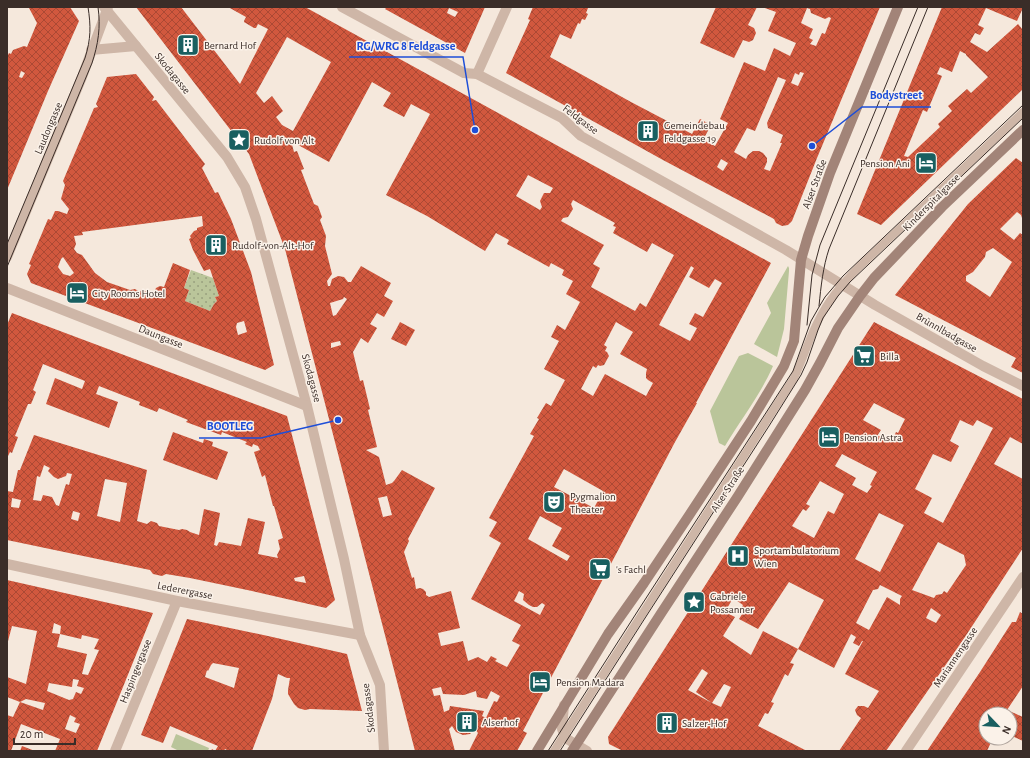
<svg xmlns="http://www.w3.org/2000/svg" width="1030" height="758" viewBox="0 0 1030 758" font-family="'Alegreya Sans',sans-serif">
  <defs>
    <pattern id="garden-dots" width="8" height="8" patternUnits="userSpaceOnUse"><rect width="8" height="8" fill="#bac59a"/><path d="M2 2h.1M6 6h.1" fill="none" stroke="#98a07e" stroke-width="1.8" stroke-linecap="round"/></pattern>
    <pattern id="building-cross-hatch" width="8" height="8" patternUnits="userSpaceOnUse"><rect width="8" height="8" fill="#d1583e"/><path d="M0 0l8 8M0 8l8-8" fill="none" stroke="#ab4934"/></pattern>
  </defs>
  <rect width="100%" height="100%" fill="#f5e8dc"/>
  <g fill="#bac59a">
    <polygon points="788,266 789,268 789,271 784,329 777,357 754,344 771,313 767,303"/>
    <path d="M748,353L773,366C761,394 741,419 725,446L719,443L710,411L739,356Z"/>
    <polygon points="176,734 209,748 208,751 179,751 171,747"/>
  </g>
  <polygon fill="url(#garden-dots)" points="191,270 213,278 219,296 215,297 217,301 214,304 210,311 185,301 189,290 184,288"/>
  <g fill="url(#building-cross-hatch)" fill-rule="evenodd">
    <path d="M29,7H70L79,21L48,91L7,190V57L9,53L11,54L13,50L24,46L27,47L37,23L29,8ZM21,71L25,73L22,78L19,77Z"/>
    <path d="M136,7H181L240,84L268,29L258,24L256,28H254L244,22V21L246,17L228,7H305L771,263L696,403H697L675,442L523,731L527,733L517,751H469L478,733L475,729L470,734L463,735L456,732L452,726L449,729L455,751H415L285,249L249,154ZM287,37L331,62L293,131L282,125L276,117L283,111L272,96L264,103L256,93ZM372,82L391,93L383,106L404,117L411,104L430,114L386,195L427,216L485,251L496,233L509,240L507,244L549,267L551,263L564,270L562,275L573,281L566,294L580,302L565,330L557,325L551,337L559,341L544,369L565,380L551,406L546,403L537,418L539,419L530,434L534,436L489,518L497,522L489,536L501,543L471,599L521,625L512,641L520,645L507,667L495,661L497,659L491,656L487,662L478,657L468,661L463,641L441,646L438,633L460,628L451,591L429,597L426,595V592L423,589L420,588L416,589L414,577L412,578L404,552L409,541L408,539L435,488L402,470L394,481L392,483L386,485L379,457L366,450L377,447L368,410L370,409L363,380L360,381L353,352L361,338L368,343L377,328L370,324L377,313L384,317L393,301L384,296L391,283L361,266L351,282H348L344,277L338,276L332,279L330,286H328L327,281L332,274L325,246L326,236L320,220L322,217L318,206L314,204L301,170L304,169L297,151L294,152L291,141L329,162ZM528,175L553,188L550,193H544L540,201L542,207L540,210L516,196ZM573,200L615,223L613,226L616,227L613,233L647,252L652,243L674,255L646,307L640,303L635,311L591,287L600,268L593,264L604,245L561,221L563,218L568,217L573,209L571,204ZM691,266L694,268L689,277L709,288L715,279L722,283L703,317L695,313L689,324L697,328L690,341L659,325ZM344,297L347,299L336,315L333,316L330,303L343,299ZM616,322L633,332L620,354L647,369L646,373V378L648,380L653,383L646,396L605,374L593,396L581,389L593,366L596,368L598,365L600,366L604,365L609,356L607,352L605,351L607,347L604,345ZM340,341L341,345L331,348V343ZM564,469L603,491L594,508L554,487ZM387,496L392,515L383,517L378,498ZM540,516L562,528L552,546L570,556L567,561L528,539ZM519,591L524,594L523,600L529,605L533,607H537L542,603L545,605L540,615L514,601ZM441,687L443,694L464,695L476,691L477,697L487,699L491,691L500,696L497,702L494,701L486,718L482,716L484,711L450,706L449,710L444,712L440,695L434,696L432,689Z"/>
    <path d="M387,7H485L465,53L385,9ZM449,8L458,12L455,17L447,13Z"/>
    <path d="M533,7L588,8L586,13L588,14L585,20L582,19L580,24L578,23L571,39L560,34L550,57L631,102L692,134L700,119L711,125L703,140L715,146L728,123L720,119L744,62L765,71L774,48L790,56L796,43L768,31L776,12L762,7H880L817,158L792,221L788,225L782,226L776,223L774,219L663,160L506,73L530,20L528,19ZM807,8L810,9L811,13L825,19L829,17L831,18L825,34L822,33L816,46L810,44L813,40L809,38L813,29L801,23ZM800,72L804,73L798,86L791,83L795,73L799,75ZM778,77L786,80L767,123L768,128L783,135L780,143H782L770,171L764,169L767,162V158L763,153L759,151H753L748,155L746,159L734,152L747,128L755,131ZM721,159L728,163L723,171L717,167Z"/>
    <polygon points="716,7 757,7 748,25 754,28 756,33 753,40 749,42 743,40 734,58 700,43"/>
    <path d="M942,7H1023V12L1022,10L1017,21L986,8L978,25L984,28L980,35L975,33L970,42L987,52L1018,24L1023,30V89L881,225L857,214ZM960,51L966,54V55L988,77L971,93L967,89L948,106L952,111L938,124L940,127L908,157L904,156L923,110L927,112L942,76L937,74L940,67L952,72Z"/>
    <path d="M136,74L154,97L152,101L156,100L205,164L202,168L215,193L218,192L231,219L251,272L274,365L265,370L31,283L27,274L31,265L29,264L48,219L51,220L55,211H58L67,214L69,209L61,199L65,185L63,181L94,108L98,107L96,104L107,77ZM202,216L203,226L197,228V230L194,231L190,236L191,238L189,239L193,250L204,271L210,269L219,296L215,297L217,301L214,304L210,311L185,301L189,290L184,288L190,270L173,263L164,287L160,286L156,288L154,292L149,293L142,289L140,292L135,289L130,290L107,282L95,273L82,255L77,253L74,249L76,244L74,236L83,235L82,232ZM63,257L74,273L70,276L63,274L58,267L61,259ZM244,321L247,332L238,335L236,327L237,323Z"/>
    <path d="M1016,158L1023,163V221L1021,215L1017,212L1000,229L1014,240L1020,233L1023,235V373L1011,367L1016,358L895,295L968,204ZM993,248L1012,262L990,297L966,281V276L973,272L985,257L986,252Z"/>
    <path d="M12,313L287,416L335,600L326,608L252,591L190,578L166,574L162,576L153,574L150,570L7,540V491L13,492L18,470H20L34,435L147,470L137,521L147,524L151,521L157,523L159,526L179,530L182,529L187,530L190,532L199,535L204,509L220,513L214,545L217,546L219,542L241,546L248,518L265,522L258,554L278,558L277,555L280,549L278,540L283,538L274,506H273L265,475L262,477L254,452L260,450L258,446L253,444L252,447L245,444L247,442L222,432L221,435L186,422L188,420L159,408L157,412L139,405L140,402L99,386L96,394L118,402L109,428L46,404L55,378L82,389L85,381L43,364L33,390L36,392L31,404H28L15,436L18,437L12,453L10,452L7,458V325ZM44,465L50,468L48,471L54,477L58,479L66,476L67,473L72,474L69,485L66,484L59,506L56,505L52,497L43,495L41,501L33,500L37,476L40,477ZM105,479L127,483L120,522L97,516ZM12,498L21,500L19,508L11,507ZM73,511L80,513L78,521L71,519ZM304,576L306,583L295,581L294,578Z"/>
    <polygon points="400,322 415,330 406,346 391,339"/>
    <path d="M874,322L1023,399V444L1010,437L994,464L1023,479V548L965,637L886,751H839L861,718L857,715L855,710L858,706H864L868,708L879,691L845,674L863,641H862L859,646L853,643L856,637L851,634L834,668L798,649L824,600L789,582L758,629L739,619L744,611L741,609L743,605L733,598L725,612L735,617L723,636L751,655L763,631L798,649L790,663L794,664L788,676L785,674L771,702L774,703L768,714L765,713L758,726L807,751H623L609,744L608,737ZM874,403L905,419L898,433L896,432L891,443L885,437L877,436L881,430L863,420ZM960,420L973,426L977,420L993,428L943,523L924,513L932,498L915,489L933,454L951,462L959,446L950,441ZM842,454L877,472L870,485L872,486L867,493L852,485L856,478L835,466ZM820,481L844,494L834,514L828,511L814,538L792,526L803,509L806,511L810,506L806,504ZM879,513L904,525L880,572L855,559ZM938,542L964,555L966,565L947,593L944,591L942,594L936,595L934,598L912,590ZM880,585L902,596L900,599V605L887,597L869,630L856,623L873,590L878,589ZM931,608L941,615L936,623L926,618ZM702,669L708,673L696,692L712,703L688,690ZM724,684L731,687L721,707L712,703Z"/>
    <polygon points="173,432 203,443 204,439 213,442 212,446 228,452 217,480 163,460"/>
    <path d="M7,580L153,613L97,751H55L60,739L21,724L11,751H7V715L13,717L20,702L43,710L45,703L26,699L20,702L7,697V677L26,684L37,631L12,626L7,645ZM54,623L61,626L60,634L81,639L82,635L99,639L94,649L99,650L88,675L82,674L87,654L57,647L60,634L52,633ZM73,679L79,680L77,686L84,688L81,694L76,692L73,699L69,700L47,691L49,683L72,687ZM70,715L76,718L74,722L80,724L76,733L65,729Z"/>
    <polygon points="1020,612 1023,614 1023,686 1007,710 1023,717 1023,741 1010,735 1010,714 986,714 986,738 993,738 987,751 927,751 980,672 1012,622 1016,622"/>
    <path d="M187,619L268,636L347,654L362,711L310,709L305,710L298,708L294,704L288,694V690L290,678H287L278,674L272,699L252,751H229L225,749L224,751H211L212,749L215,751L218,746L170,726L163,743L141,735ZM213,663L239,668L234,688L205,677L207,670L208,671L211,665Z"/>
    <polygon points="22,746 35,751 20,751"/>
  </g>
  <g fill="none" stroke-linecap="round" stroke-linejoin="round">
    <path stroke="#ceb6a7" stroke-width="8" d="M554,751L794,378C803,360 808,341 817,323C828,300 841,285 859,267L1023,112"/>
    <g stroke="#ceb6a7" stroke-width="10">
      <polyline points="104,7 227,157 245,187 256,219 307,406 344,559 360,635 380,685 384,751"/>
      <polyline points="342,7 464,73 477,74 562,118 581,136 786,250 875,305 983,366 1023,386"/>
      <polyline points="91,50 136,46"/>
      <polyline points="477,74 507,7"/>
      <polyline points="7,257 82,77 108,7"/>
      <polyline points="7,288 307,406"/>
      <polyline points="7,564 177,601 360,635"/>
      <polyline points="564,705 562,729 567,739 587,751"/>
      <polyline points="115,751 177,601"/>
      <polyline points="906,751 1023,577"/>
    </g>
    <g stroke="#a28478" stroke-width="10">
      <polyline points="537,751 608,634 644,583 690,514 751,421 784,366 794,341 801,260 808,236 830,173 898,7"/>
      <polyline points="572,751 660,615 738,496 805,390 820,363 838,328 860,296 874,278 942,207 1023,130"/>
    </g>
    <g stroke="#3a2d28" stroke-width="1">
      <path d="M7,244L85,58C91,39 91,26 88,7"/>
      <path d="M7,267L92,63C98,45 101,27 98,7"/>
      <path d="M819,306C821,286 823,267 829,249L928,7"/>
      <polyline points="807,325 812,275 820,245 918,7"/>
      <polyline points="548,751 639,609 793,371 811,321 819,307 825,297 843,276 1023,105"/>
      <polyline points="560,751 647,615 769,426 801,375 807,362 818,330 823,318 838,296 850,282 1023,118"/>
    </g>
  </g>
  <defs>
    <g id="building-square" transform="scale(1.15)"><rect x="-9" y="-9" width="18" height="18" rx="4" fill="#195f60" stroke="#fbf2e9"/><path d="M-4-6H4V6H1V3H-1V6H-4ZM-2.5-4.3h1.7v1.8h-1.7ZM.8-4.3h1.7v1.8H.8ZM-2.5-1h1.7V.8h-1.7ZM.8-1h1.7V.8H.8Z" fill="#fff"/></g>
    <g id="sight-square" transform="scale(1.15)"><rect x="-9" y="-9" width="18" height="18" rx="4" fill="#195f60" stroke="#fbf2e9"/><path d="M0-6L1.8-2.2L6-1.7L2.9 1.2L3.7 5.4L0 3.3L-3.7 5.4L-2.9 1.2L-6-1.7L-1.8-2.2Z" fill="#fff"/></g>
    <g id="hotel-square" transform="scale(1.15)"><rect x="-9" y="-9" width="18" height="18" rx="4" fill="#195f60" stroke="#fbf2e9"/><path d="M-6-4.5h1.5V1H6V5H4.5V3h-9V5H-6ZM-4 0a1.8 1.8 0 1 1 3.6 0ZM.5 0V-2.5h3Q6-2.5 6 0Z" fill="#fff"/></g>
    <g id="supermarket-square" transform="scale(1.15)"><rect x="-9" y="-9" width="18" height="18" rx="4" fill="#195f60" stroke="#fbf2e9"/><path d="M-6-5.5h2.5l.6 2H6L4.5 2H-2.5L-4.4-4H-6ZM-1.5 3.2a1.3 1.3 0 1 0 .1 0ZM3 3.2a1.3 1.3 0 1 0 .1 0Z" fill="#fff"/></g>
    <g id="theatre-square" transform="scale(1.15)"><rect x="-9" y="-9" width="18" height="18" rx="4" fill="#195f60" stroke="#fbf2e9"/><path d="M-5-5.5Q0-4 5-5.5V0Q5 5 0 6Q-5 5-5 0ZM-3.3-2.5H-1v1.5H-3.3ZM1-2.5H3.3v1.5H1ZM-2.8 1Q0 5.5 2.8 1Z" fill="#fff"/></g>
    <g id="hospital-square" transform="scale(1.15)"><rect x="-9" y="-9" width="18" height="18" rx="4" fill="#195f60" stroke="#fbf2e9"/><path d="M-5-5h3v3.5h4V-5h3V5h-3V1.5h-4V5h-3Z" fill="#fff"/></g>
  </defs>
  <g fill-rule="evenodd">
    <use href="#building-square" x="188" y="45"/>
    <use href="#building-square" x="648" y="131"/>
    <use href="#sight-square" x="239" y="140"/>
    <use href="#hotel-square" x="926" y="163"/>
    <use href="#building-square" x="216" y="245"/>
    <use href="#hotel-square" x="77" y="293"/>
    <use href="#supermarket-square" x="864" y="356"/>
    <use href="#hotel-square" x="829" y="437"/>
    <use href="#theatre-square" x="554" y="502"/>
    <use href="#hospital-square" x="738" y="556"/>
    <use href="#supermarket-square" x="600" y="569"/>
    <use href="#sight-square" x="694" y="602"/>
    <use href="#hotel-square" x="540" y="682"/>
    <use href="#building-square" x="467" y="722"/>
    <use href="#building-square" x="667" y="723"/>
  </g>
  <g text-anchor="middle" stroke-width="3" stroke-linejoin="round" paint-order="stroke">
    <g font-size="11" fill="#3a2d28" stroke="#fbf2e9" text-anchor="start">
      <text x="204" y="49">Bernard Hof</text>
      <text x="664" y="129">Gemeindebau<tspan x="664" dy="13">Feldgasse 19</tspan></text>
      <text x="254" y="144">Rudolf von Alt</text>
      <text x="910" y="167" text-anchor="end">Pension Ani</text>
      <text x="232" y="249">Rudolf-von-Alt-Hof</text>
      <text x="92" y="297">City Rooms Hotel</text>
      <text x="880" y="360">Billa</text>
      <text x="844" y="441">Pension Astra</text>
      <text x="570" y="500">Pygmalion<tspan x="570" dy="13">Theater</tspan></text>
      <text x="754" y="554">Sportambulatorium<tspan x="754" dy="13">Wien</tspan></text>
      <text x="616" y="573">'s Fachl</text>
      <text x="710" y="600">Gabriele<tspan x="710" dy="13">Possanner</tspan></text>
      <text x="556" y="686">Pension Madara</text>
      <text x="482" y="726">Alserhof</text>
      <text x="682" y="727">Salzer-Hof</text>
    </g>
    <g font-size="11" fill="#3a2d28" stroke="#fbf2e9">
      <text transform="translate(173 73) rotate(51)" y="4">Skodagasse</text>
      <text transform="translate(581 119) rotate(37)" y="4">Feldgasse</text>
      <text transform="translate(48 128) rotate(-67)" y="4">Laudongasse</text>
      <text transform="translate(814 184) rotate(-70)" y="4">Alser Straße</text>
      <text transform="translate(931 202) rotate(-45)" y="4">Kinderspitalgasse</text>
      <text transform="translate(947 332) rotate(30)" y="4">Brünnlbadgasse</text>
      <text transform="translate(161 336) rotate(22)" y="4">Daungasse</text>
      <text transform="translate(312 378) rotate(75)" y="4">Skodagasse</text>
      <text transform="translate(727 489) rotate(-57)" y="4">Alser Straße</text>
      <text transform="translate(185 590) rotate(11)" y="4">Lederergasse</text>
      <text transform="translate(955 657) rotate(-56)" y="4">Mariannengasse</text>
      <text transform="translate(135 671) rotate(-68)" y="4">Haspingergasse</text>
      <text transform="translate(368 708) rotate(-97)" y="4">Skodagasse</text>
    </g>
  </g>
  <path fill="none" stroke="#1d4ed8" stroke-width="1.5" d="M475 130L463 57H349M812 146L862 107H931M338 420L261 438H199"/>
  <g fill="#1d4ed8" stroke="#fbf2e9" stroke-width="1.5">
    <circle cx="475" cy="130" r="4"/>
    <circle cx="812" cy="146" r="4"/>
    <circle cx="338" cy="420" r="4"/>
  </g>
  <g font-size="12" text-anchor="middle" font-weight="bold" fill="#1d4ed8" stroke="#fbf2e9" stroke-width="3" stroke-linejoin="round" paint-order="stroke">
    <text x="406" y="50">RG/WRG 8 Feldgasse</text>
    <text x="896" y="99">Bodystreet</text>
    <text x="230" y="430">BOOTLEG</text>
  </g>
  <rect width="1030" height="758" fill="none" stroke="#3a2d28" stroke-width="16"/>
  <g transform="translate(998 726) rotate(115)"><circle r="19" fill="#fbf2e9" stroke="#aea39c"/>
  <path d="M0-3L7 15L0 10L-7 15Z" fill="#195f60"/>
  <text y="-6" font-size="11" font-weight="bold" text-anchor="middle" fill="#3a2d28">N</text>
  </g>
  <path d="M14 738v6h61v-6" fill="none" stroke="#3a2d28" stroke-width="2"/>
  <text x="20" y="738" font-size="12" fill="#3a2d28" stroke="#fbf2e9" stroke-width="3" paint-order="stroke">20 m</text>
</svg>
